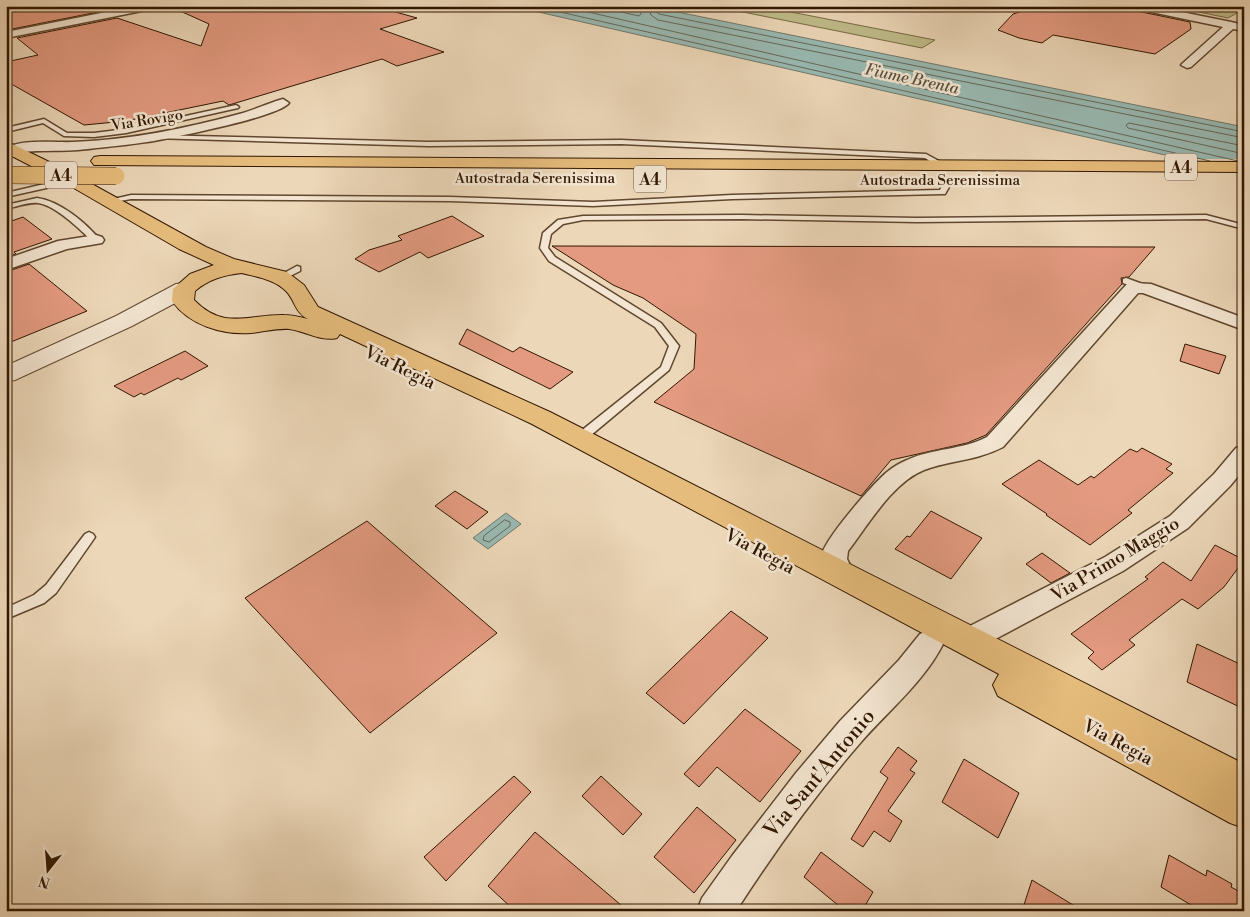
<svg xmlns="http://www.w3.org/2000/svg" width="1250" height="917" viewBox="0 0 1250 917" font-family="'Libre Bodoni',serif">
  <rect width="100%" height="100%" fill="#ecd7b8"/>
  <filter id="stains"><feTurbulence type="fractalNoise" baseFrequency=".004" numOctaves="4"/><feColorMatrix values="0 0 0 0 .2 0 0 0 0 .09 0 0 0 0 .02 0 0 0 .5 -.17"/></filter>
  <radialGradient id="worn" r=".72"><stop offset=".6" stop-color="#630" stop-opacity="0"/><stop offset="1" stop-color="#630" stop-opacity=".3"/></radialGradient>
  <g fill="#bfbc8a" stroke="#786a45">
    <polygon points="713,6 760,6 935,40 922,48"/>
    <polygon points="1195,6 1244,6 1244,9 1228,18 1189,10"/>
  </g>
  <g fill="#99b9b2" stroke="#6f786b">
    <polygon points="512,6 648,6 1244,127 1244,173"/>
    <polygon points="506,513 521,524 488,549 473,538"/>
  </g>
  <polygon fill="#ecd7b8" points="1168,159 1244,159 1244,176"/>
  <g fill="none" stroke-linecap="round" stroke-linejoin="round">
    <g stroke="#656859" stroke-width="1">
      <polyline points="534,6 1210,161"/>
      <polyline points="562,6 1238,161"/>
      <polyline points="595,6 639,16 641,14 641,6"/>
      <polyline points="648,6 651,15 658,20 1244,138"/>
      <polyline points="655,6 655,11 659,14 1244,132"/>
      <polyline points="1244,146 1129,123 1126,125 1128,128 1244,154"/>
      <polygon points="505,520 510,522 510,526 489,542 483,540 484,536"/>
    </g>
  </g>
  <g fill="#e39a80" stroke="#311700">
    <polygon points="6,6 82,6 98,12 7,30"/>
    <polygon points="169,6 374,6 417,18 380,29 444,52 397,66 382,59 229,105 223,101 126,121 84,125 6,81 6,62 38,55 17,38 117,18 201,46 209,24"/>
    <polygon points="1029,6 1066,10 1075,6 1130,6 1137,11 1190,22 1191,29 1155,54 1053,35 1042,43 1019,38 998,30 1013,14 1026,10"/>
    <polygon points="452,216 484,236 428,258 420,252 379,272 355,259 369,250 402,240 398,236"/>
    <polygon points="23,217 52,239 14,252 16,254 6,257 6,223"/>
    <polygon points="552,246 1155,247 1129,277 1121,278 1122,284 986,435 967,443 891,460 861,496 654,402 694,369 696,334 643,298 613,285"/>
    <polygon points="29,264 87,311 6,344 6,272"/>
    <polygon points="467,329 513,352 520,347 573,372 550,389 459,344"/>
    <polygon points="1185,344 1226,356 1219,374 1180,361"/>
    <polygon points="185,351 208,366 181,380 178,378 144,395 141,393 134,397 114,386"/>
    <polygon points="1142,448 1172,464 1166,469 1173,473 1128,510 1132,513 1090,545 1046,515 1047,514 1002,484 1039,460 1078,485 1091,476 1094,478 1130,449 1137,452"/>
    <polygon points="455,491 488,512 467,529 435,506"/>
    <polygon points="931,511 982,538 951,579 895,549 907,536 910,537"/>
    <polygon points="367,521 497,633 370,733 245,598"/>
    <polygon points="1215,545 1244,560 1224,587 1198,609 1182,599 1129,640 1135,645 1102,670 1088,658 1094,652 1071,634 1148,579 1145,577 1163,562 1191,581"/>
    <polygon points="1042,553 1070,573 1051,583 1026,564"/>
    <polygon points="731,611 768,638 684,724 646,693"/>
    <polygon points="1197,644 1244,666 1244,709 1187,682"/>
    <polygon points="745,709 801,751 760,802 717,767 699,787 684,774"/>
    <polygon points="898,747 917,761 910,770 915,773 888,811 902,821 890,842 874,831 863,847 851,839 888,778 880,772"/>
    <polygon points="964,759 1019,793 998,838 942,802"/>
    <polygon points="514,776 531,792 446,881 424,857"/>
    <polygon points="601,776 642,814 623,835 582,796"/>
    <polygon points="697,807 736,840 694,893 654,857"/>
    <polygon points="535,832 628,911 515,911 488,886"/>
    <polygon points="821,852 873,892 862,911 845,911 804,877"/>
    <polygon points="1169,855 1206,876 1207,870 1232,884 1231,887 1244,894 1244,911 1201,911 1161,887"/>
    <polygon points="1032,880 1083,911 1022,911"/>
  </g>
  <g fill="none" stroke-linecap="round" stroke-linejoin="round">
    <g stroke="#60472e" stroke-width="3">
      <g id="service">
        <polygon points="236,105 239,107 238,108 126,133 94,137 64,136 43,123 6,132 6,128 44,119 67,133 94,133 126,129"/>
        <polygon points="153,135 428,142 621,140 926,154 948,166 941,168 925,158 621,144 428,146 151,138 151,136"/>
        <polygon points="70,178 73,178 73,182 6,197 6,193"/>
        <polygon points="946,178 953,180 945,194 942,194 732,199 593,206 450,201 131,199 109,203 105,201 131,195 450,197 593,202 732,195 940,190"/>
        <path d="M37,198C60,201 86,223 100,240L93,242C81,230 55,205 38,203C27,202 16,207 6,209V205Z"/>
        <polygon points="742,215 917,218 1206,215 1244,225 1244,229 1206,219 917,222 742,219 583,220 563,224 551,234 548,248 555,257 661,323 679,346 669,370 584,441 576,441 575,438 576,435 661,367 669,346 655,327 549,261 540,248 543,233 558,220 583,216"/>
        <polygon points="297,266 300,267 300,271 282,280 279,281 275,278"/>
        <polygon points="1126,278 1148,286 1149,288 1145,291 1123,283 1123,279"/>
        <polygon points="89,532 93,534 95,537 93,540 56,593 44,603 6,619 6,608 34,595 46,585 85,534"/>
      </g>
    </g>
    <g stroke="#60472e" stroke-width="3">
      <g id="minor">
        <polygon points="136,6 157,6 152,9 6,38 6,32"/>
        <polygon points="1132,6 1152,6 1231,22 1244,25 1244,31 1233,29 1191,67 1187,68 1181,65 1183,63 1223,27 1137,9"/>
        <path d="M283,99L289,103C278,117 176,137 154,141C129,145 103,147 78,150C56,152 34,149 13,154L6,150C14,138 59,143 73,142C130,140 188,128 243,113C256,109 269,103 283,99Z"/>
        <polygon points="96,235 102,237 104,240 102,243 67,249 6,270 6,259 58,241"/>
        <path d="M1133,283L1151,284L1244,318V330L1143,293H1138L1003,447C976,461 951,460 924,470C893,482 868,525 848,551L847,559L855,576L851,583L842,586L833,583C829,577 822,566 821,559C820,543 874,483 887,472C893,467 900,463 907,460C933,448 962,450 987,437L1127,284Z"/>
        <path d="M1244,446V469L1230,486L1188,528L1123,571L986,644C978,654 972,655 960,651L956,643L966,628L1105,557L1170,516L1214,474L1236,448Z"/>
        <path d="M930,630L940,634L944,642C925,681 889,710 861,742C815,795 774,852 736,911H697L702,898L732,856L796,773L840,721L899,660L920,634Z"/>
      </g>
    </g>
    <g stroke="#60472e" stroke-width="2">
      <polygon id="tertiary" points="184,283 192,284 195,289 192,294 132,326 15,380 6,382 6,366 116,316 176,284"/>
    </g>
    <g stroke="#311700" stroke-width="2">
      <path id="primary" d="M6,141L70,172L206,247L234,259L287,272L304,285L318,307L550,412L1244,764V828L1230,823L998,696L993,685L999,674L532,424L340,334L337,338C321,342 305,331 289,329C276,328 263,332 251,333C222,335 189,325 172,301L173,289L190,274L214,265L179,249L72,187L6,153ZM242,273C257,277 274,279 286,291C295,300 295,313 308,319C300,317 292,315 284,315C249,314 224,331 194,300L195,291C209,279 224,275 242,273Z"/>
    </g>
    <g stroke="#311700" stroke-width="2">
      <polygon id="motorway" points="100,156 1244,162 1244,172 94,165 91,161 94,157"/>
    </g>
    <use href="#service" fill="#f3e5d1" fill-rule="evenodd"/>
    <use href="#minor" fill="#f3e5d1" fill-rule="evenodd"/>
    <use href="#tertiary" fill="#f3e5d1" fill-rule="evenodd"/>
    <use href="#primary" fill="#e6bc7c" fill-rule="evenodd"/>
    <use href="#motorway" fill="#e6bc7c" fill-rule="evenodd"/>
    <g stroke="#311700" stroke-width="18" stroke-linecap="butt">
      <polyline id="motorway-bridge" points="6,175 116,176"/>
    </g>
    <use href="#motorway-bridge" stroke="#e6bc7c" stroke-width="17"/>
  </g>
  <g text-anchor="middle" stroke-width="5" stroke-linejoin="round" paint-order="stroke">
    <g font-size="15" fill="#311700" stroke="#f3e5d1">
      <text transform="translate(147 120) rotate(-9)" y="5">Via Rovigo</text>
      <text x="535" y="183">Autostrada Serenissima</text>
      <text x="940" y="185">Autostrada Serenissima</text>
    </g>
    <g font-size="16" font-style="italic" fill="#55503e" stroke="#f3e5d1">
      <text transform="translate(912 78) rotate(12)" y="6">Fiume Brenta</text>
    </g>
    <g fill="#f3e5d1" stroke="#6b553f" stroke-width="1">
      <rect x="1165" y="153.5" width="32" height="27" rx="4"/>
      <rect x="45" y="161.5" width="32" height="27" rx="4"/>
      <rect x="634" y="165.5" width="32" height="27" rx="4"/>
    </g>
    <g font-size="16" font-weight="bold" fill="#311700">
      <text x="1181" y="173">A4</text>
      <text x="61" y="181">A4</text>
      <text x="650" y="185">A4</text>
    </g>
    <g font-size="18" fill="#311700" stroke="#f3e5d1">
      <text transform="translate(400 367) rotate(26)" y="6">Via Regia</text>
      <text transform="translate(760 551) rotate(28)" y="6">Via Regia</text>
      <text transform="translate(1115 559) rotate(-31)" y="6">Via Primo Maggio</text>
      <text transform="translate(1118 742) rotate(28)" y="6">Via Regia</text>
    </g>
    <g font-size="21" fill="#311700" stroke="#f3e5d1">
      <text transform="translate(819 773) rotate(-50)" y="7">Via Sant'Antonio</text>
    </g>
  </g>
  <rect width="1250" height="917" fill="none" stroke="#ecd7b8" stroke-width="25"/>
  <rect x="8" y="8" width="1235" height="902" fill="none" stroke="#311700" stroke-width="2.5"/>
  <rect x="12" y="12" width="1225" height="892" fill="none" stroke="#311700"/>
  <g transform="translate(48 870) rotate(197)" stroke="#f3e5d1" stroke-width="4" paint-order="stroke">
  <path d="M0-4L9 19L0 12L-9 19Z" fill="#311700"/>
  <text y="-8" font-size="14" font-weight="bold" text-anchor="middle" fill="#311700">N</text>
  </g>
  <rect width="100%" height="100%" filter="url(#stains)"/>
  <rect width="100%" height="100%" fill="url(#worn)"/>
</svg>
